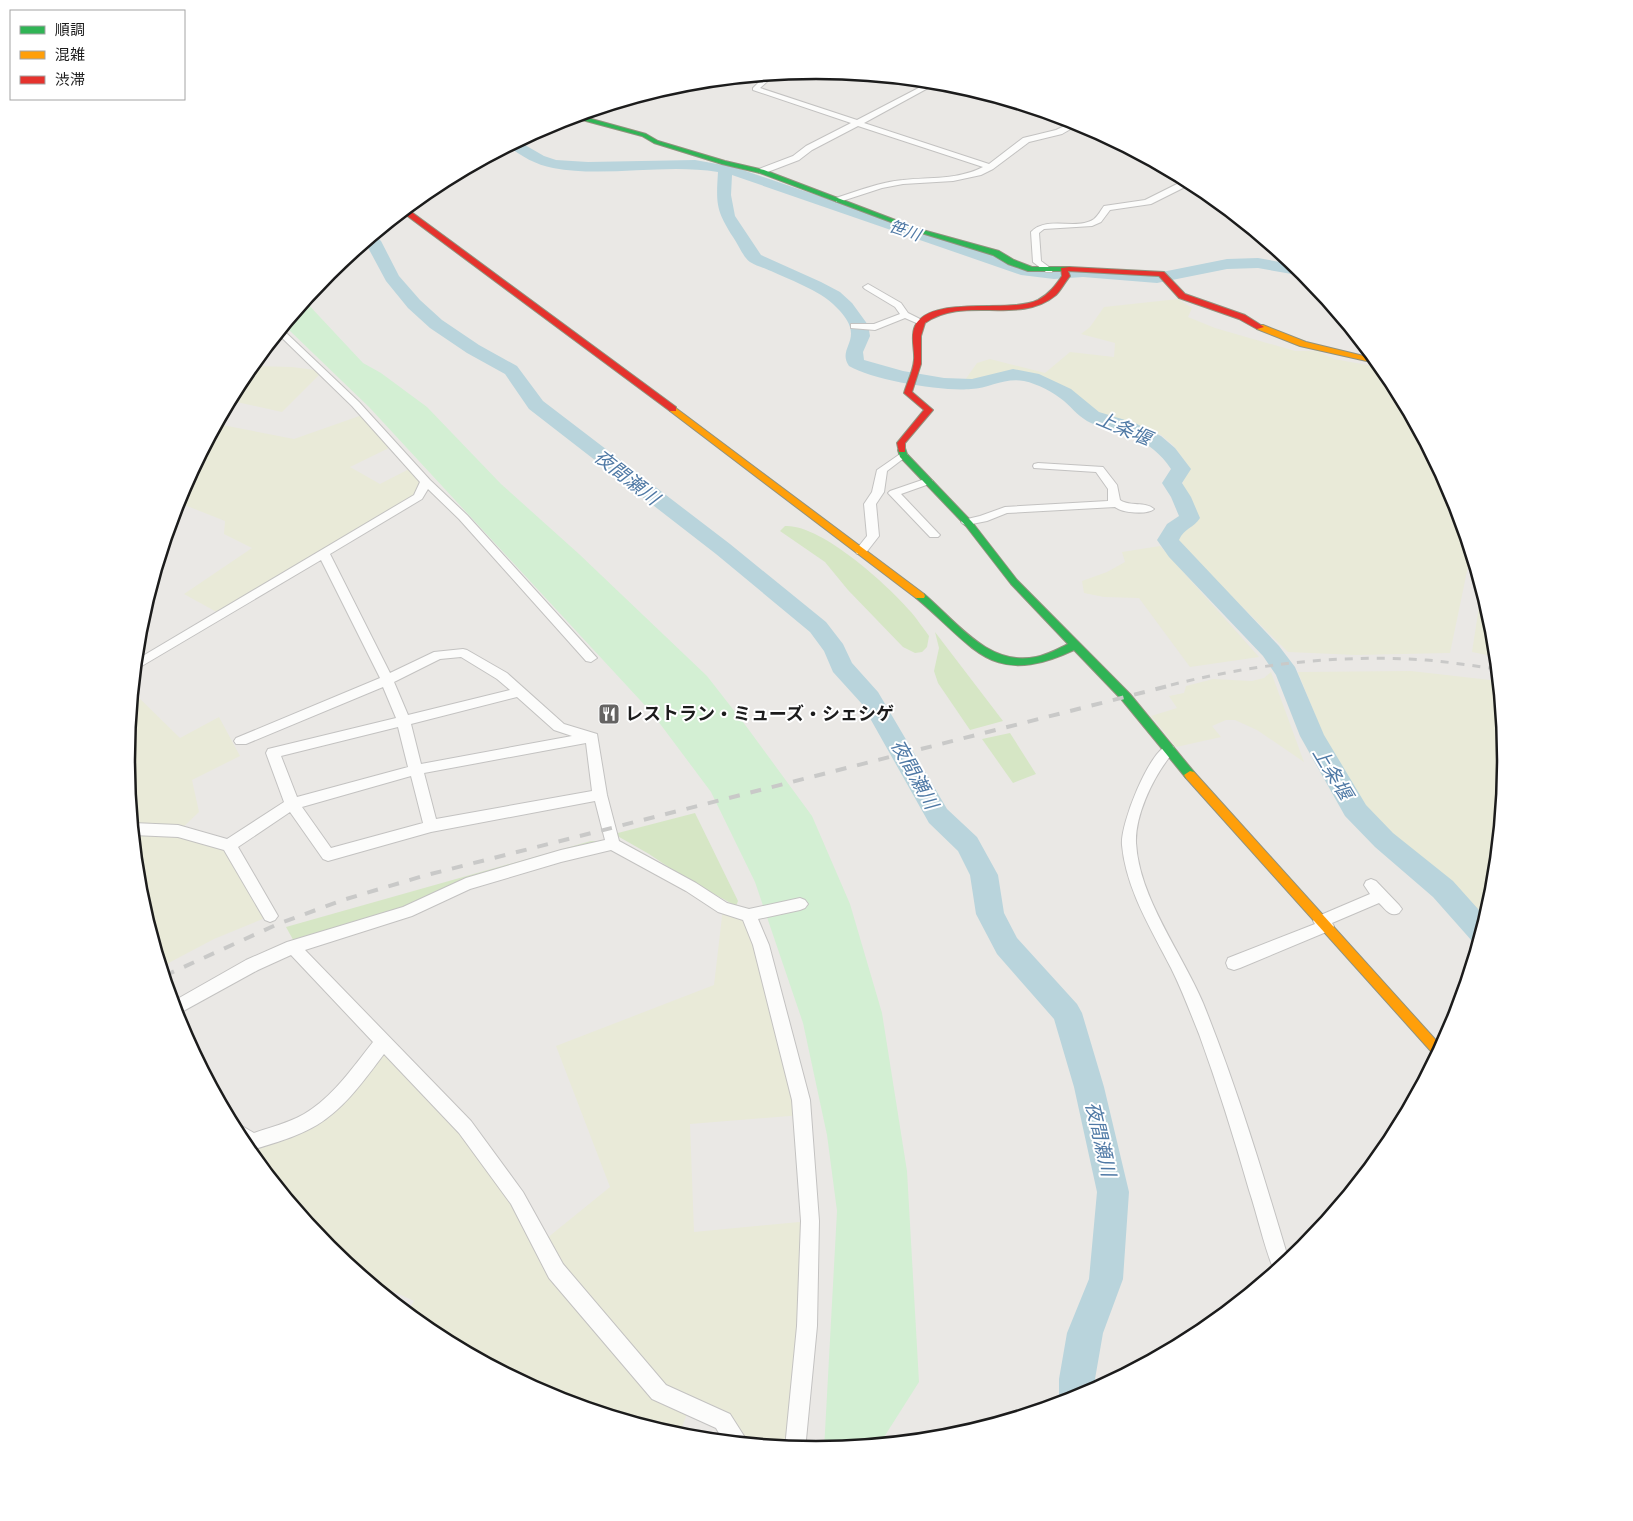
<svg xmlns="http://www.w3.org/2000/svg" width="1633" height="1521" viewBox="0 0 1633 1521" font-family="Barlow,'Noto Sans JP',sans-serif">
  <rect width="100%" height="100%" fill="#eae8e5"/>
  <g fill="#e9ead8">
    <polygon points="1178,299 1192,308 1188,317 1215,328 1295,351 1317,351 1334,359 1384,368 1391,377 1455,497 1471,552 1450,653 1356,655 1288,652 1175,540 1197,519 1182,487 1187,464 1173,445 1161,435 1099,414 1074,396 1029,375 999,373 978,381 965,380 977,363 990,359 1045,373 1070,352 1114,357 1115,343 1081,334 1090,327 1104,307"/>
    <polygon points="252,366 292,367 323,371 282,412 232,401 227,405 243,377"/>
    <polygon points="365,414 395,445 350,467 380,484 413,467 426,482 418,497 222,615 184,594 252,548 224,534 225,521 177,502 217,424 294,439"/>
    <polygon points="1160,546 1259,657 1190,667 1139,598 1104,597 1084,593 1082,581 1107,572 1125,562 1122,552"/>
    <polygon points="1482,587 1494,626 1497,657 1472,652"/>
    <polygon points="1411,671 1499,681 1507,761 1494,895 1486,921 1393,840 1365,812 1329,750 1298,672"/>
    <polygon points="1271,672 1304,762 1257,730 1235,720 1226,720 1212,726 1221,737 1176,747 1151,716 1177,708 1169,696 1184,693 1186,686 1213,679 1252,681 1264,678"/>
    <polygon points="133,692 180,738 219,717 240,756 192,780 199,812 179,831 229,845 270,916 214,939 161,967 139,895 126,760"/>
    <polygon points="723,908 749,915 802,1115 690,1124 694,1232 810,1221 795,1449 737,1443 723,1421 690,1406 678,1437 552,1398 433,1334 407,1313 414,1301 364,1278 328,1249 242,1144 319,1114 384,1041 465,1127 541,1243 610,1187 556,1046 714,985"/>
  </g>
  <g fill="#d6e6c5">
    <path d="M785,526C821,524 888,585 911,612C917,619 923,628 929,636L927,647L922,652L915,653L903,647L848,590L825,562L780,531Z"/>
    <polygon points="935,632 1003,721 970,730 938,683 934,671 939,648"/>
    <polygon points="1010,733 1036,774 1013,783 982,739"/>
    <polygon points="695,813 738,901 736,906 685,878 649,854 614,834"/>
    <polygon points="591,841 600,841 599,843 406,910 296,945 286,927"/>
  </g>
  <polygon fill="#d3efd3" points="305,301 363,363 381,373 427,407 501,484 579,554 707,676 746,726 812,816 850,904 882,1013 907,1171 919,1382 879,1445 824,1450 837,1211 827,1135 803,1023 755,882 711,792 652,713 369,407 288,329 285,324"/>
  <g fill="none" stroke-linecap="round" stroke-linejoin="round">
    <g fill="#b9d4dc" fill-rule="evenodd">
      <path d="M518,141L544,156L556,160L588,162L695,160L734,167L1024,266L1054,269L1083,267L1157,273L1227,259L1258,258L1296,265L1307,275L1303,276L1258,268L1227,269L1157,283L1083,277L1054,279L1021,275L732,175L731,195L735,216L761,255L821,282L840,292L852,303L868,325L870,336L863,352L864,360L903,371L944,378L972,379L1013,369L1039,374L1071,389L1099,412L1135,423L1161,436L1175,448L1191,469L1182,483L1191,497L1200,518C1194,528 1184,528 1179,540L1279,646L1295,667L1324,735L1366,805L1393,833L1453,881L1487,919L1479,944L1472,941L1433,897L1375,847L1345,816L1300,736L1276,675L1263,656L1169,557L1157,540L1167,524L1179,516L1171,497L1162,483L1171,469C1150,437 1123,435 1091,423C1080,418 1073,409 1064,401C1053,392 1038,384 1024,381C1006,377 989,388 971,389C944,392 872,380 849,366C836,347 866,340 840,311C823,291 794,282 771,271C765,268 756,266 750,262C743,257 738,244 733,237C716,210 716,204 718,172C664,163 605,178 553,168C536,165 521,156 508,146Z"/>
      <polygon points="374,234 381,241 399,276 420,300 442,320 479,345 517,366 543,401 730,544 826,622 843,644 852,663 878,692 947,809 977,837 998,875 1004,913 1017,938 1077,1004 1082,1013 1104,1087 1129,1192 1123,1279 1103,1333 1095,1379 1095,1391 1080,1399 1061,1405 1059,1400 1059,1379 1067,1333 1089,1279 1097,1192 1074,1087 1054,1019 997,954 976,914 970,875 958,851 929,823 862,704 833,672 824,651 810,632 716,554 529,409 505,374 467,353 430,328 408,308 386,281 365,242"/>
    </g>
    <g stroke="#c3c2c1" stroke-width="2">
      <g id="street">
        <path d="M763,75H769L770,79L760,88L857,120L932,81L939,82L864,123L989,164L1023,138L1056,130L1075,121L1081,123L1062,134L1029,142L993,169L981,175L953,181L903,184L882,188L839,202H836V198C858,191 880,182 903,180C930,177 958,180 983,167L858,126L812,150L799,160L765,173H759V169L793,156L806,146L851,123L753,90V88L763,78Z"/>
        <path d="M1187,179L1193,183L1151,204L1110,210L1101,222L1092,226L1044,229L1039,233L1041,261L1053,270L1052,272H1046L1033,262L1031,232C1047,215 1077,231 1094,219C1098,216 1101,210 1104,206L1145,200Z"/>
        <polygon points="868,284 901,303 908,313 926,322 921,325 905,318 875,330 851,328 851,324 874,324 900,314 895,307 865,289 863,287"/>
        <path d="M282,329L359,402L430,480L467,515L597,658L591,662L586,661L459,519L428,489L422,499L330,554L390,673L434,652L463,649L467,650L507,673L564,724L597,734L607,795L619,841L696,883L727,903L749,909L800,898L805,900L808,904L805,908L800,910L758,919L769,945L810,1100L819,1221L817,1326L805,1450L785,1448L797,1326L801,1221L792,1100L753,945L743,920L718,912L686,891L611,850L561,862L470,889L412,916L305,950L471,1121L523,1192L563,1264L666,1385L730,1414L744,1436L747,1444L724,1442L716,1428L652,1399L549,1278L511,1204L459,1133L384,1054C365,1079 345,1108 317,1125C297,1137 274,1143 252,1150L242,1144L231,1123L235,1122L254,1133C271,1127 288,1123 304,1114C333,1097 353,1067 373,1042L291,955L258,970L176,1015L172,1002L246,960L287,942L403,907L466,878L561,850L605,840L595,801L431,832L328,861L323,859L290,812L238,847L278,916L275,920L270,922L265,920L224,850L178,837L133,835V823L178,825L227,839L284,802L266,753L268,749L396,718L383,687L246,744H236L234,741L236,738L380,678L321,560L135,670L136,660L414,495L420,482L352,406L278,334ZM461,657L497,679L510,690L408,715L394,682L440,659ZM517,697L554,730L572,736L421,764L411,724ZM398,727L408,767L297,797L281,756ZM586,743L592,791L436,819L424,773ZM411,776L423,823L331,848L302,807Z"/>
        <polygon points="903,452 908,455 887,471 884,492 876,504 879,536 865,554 857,554 855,551 867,536 864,504 872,492 877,470"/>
        <path d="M1038,463L1103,467L1117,485L1120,500C1130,507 1145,501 1154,509C1147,515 1122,513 1115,507L1007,513L987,521L967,525L963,524L961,522L963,520L980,516L1005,507L1108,501V489L1096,472L1034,468L1033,466L1034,464Z"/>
        <polygon points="928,478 933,481 932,483 901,494 938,533 940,535 938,537 930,537 888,493 890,491"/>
        <path d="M1168,745L1173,746L1175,750C1173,754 1170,755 1168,759C1152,780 1135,816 1136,843C1139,898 1182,953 1203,1003C1237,1087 1263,1174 1289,1261L1275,1273C1264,1247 1258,1217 1249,1190C1234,1138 1218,1086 1199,1034C1190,1012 1182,990 1171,968C1151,929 1126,889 1122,845C1120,825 1149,751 1168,745Z"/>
        <path d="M1371,879L1376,881L1399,905L1402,909L1399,913C1390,917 1386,910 1379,903L1332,923L1334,926L1331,930L1240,968L1234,970L1228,968L1226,963L1228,958L1315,924L1313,921L1316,917L1370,894L1364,885L1366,881Z"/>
      </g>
    </g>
    <g stroke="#91927e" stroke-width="2">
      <g id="fast">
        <polygon points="577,115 646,134 658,141 725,161 764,170 919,229 999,251 1014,260 1032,267 1069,267 1073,269 1069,271 1028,271 1008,264 993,255 915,231 760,173 722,164 654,143 642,136 571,117"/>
        <path d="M902,447L905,448L907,454L972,522L1017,580L1130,694L1194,772L1196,775L1194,778H1186L1122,700L1074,650C991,689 975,647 916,598L915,596L916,594H924C956,621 988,667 1036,657C1047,655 1058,649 1068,644L1011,584L966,526L900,457L898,450Z"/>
      </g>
    </g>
    <g stroke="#91927e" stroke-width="2">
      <g id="slow">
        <polygon points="1257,325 1263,325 1306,342 1376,359 1380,364 1300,346 1257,329"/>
        <polygon points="673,406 924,594 925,596 924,598 916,598 670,411 669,409"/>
        <polygon points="1190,771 1194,772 1442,1047 1437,1058 1186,778 1184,775"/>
      </g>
    </g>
    <g stroke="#91927e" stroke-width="2">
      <g id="jam">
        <polygon points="406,208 676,407 676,411 670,411 402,212"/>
        <path d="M1069,267L1164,272L1185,294L1245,315L1264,327L1257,329L1239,319L1179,298L1159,276L1068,271L1070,276C1065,282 1061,290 1056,295C1019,326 964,295 925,323L921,336V364L912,392L933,410L905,443V452H899L897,443L924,410L904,393C907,382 913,372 914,360C915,349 910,337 915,326C931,294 1010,314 1038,300C1049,294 1055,286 1062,276L1061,268Z"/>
      </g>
    </g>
    <use href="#street" fill="#fcfcfb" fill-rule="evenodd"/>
    <use href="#fast" fill="#30b455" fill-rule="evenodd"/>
    <use href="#slow" fill="#ff9f0a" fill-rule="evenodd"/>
    <use href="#jam" fill="#e5322d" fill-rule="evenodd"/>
    <path stroke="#c9c9c8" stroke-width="3" stroke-dasharray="8 8" stroke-linecap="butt" d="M1171,685C1254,664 1341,654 1426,660C1450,662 1474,666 1498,669"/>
    <polyline stroke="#c9c9c8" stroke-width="4" stroke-dasharray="11 11" stroke-linecap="butt" points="164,976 278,924 343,900 423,876 1176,684"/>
  </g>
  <defs>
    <g id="restaurant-square" transform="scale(1.125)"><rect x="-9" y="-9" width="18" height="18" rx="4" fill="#646362" stroke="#fff"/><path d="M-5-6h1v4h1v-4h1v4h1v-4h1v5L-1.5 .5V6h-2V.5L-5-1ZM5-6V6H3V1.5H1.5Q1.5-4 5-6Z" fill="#fff"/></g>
  </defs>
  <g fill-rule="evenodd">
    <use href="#restaurant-square" x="609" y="714"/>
  </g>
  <g text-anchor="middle" stroke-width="4" stroke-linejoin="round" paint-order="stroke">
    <g font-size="16" font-style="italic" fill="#4f79a5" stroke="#fff">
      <text transform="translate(905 230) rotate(19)" y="6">笹川</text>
    </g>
    <g font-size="18" font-weight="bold" fill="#1c1c1c" stroke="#fff" text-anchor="start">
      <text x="625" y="720">レストラン・ミューズ・シェシゲ</text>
    </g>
    <g font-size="19" font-style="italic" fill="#4f79a5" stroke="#fff">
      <text transform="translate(1124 428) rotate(23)" y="7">上条堰</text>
      <text transform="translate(627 477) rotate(38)" y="7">夜間瀬川</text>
      <text transform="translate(1333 773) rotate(59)" y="7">上条堰</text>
      <text transform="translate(915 774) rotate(61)" y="7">夜間瀬川</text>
      <text transform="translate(1101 1139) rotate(77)" y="7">夜間瀬川</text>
    </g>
  </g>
  <path d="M0 0H1633V1521H0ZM135 760a681 681 0 1 1 1362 0a681 681 0 1 1-1362 0Z" fill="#fff" fill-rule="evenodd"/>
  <path fill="none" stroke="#1c1c1c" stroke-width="2.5" d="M135 760a681 681 0 1 1 1362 0a681 681 0 1 1-1362 0Z"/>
  <rect x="10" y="10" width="175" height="90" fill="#ffffff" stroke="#a4a4a4"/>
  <rect x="20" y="26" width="25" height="8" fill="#30b455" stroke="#a4a4a4"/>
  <text x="55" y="35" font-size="15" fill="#1c1c1c">順調</text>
  <rect x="20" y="51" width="25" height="8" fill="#ff9f0a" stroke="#a4a4a4"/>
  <text x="55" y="60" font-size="15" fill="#1c1c1c">混雑</text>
  <rect x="20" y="76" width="25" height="8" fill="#e5322d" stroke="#a4a4a4"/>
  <text x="55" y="85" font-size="15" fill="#1c1c1c">渋滞</text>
</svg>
